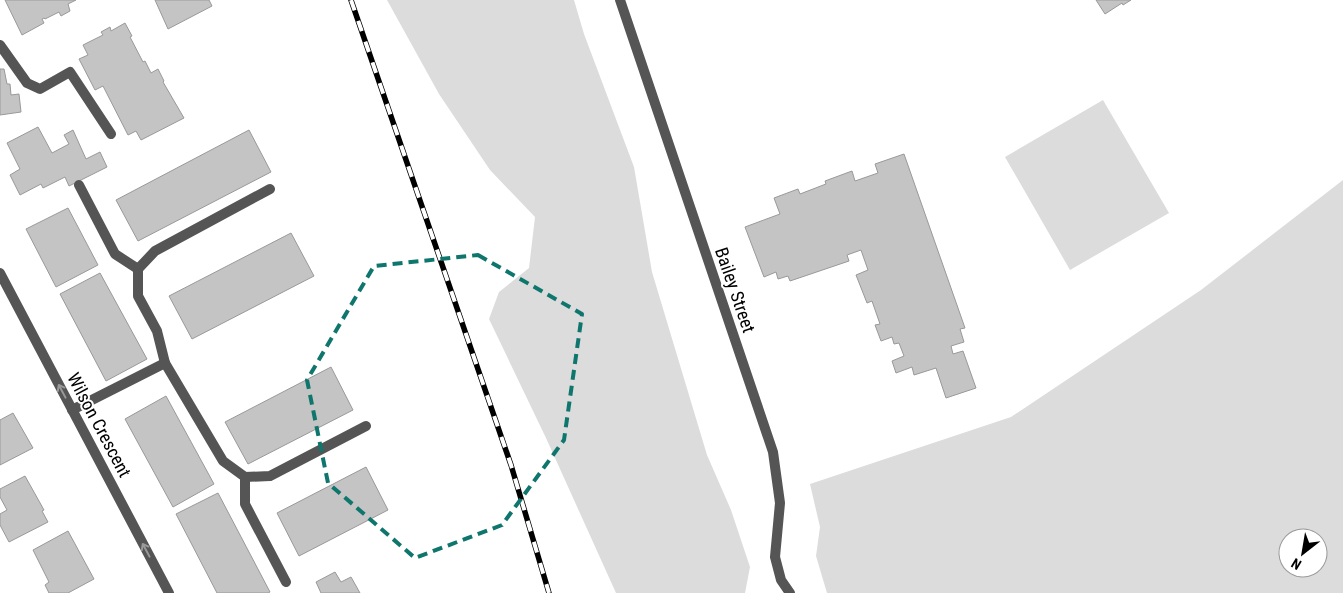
<svg xmlns="http://www.w3.org/2000/svg" width="1343" height="593" viewBox="0 0 1343 593" font-family="'Roboto Condensed',sans-serif">
  <rect width="100%" height="100%" fill="#fff"/>
  <g fill="#dcdcdc" fill-rule="evenodd">
    <polygon points="387,0 574,0 584,34 634,167 652,272 707,455 731,510 750,567 745,593 616,593 546,438 489,319 499,292 529,268 535,217 490,170 439,94"/>
    <polygon points="1103,100 1169,213 1070,270 1005,157"/>
    <path d="M1343,180V593H827L816,556L820,527L810,484L1011,417L1201,290ZM1288,538H1318V568H1288Z"/>
  </g>
  <g fill="#c4c4c4" stroke="#999">
    <polygon points="5,0 76,0 68,4 70,11 61,16 59,12 45,19 44,18 42,19 44,23 22,35"/>
    <polygon points="155,0 209,0 212,6 168,29"/>
    <polygon points="1096,0 1131,0 1123,5 1122,3 1105,14"/>
    <polygon points="125,23 132,36 130,37 143,62 145,61 151,73 158,69 164,81 163,82 184,118 141,140 136,131 128,135 103,86 95,90 79,59 88,55 83,45 103,35 101,32 110,27 111,31"/>
    <polygon points="0,69 4,69 7,84 10,84 11,95 19,94 21,112 0,115"/>
    <polygon points="38,127 52,153 69,144 64,135 73,130 86,159 100,152 107,167 69,186 65,177 43,188 41,184 20,195 10,175 20,169 7,143"/>
    <polygon points="249,130 271,172 138,241 116,200"/>
    <polygon points="904,154 965,328 960,329 964,342 951,346 953,354 963,351 976,388 946,398 936,368 914,375 912,367 896,373 892,361 904,356 899,343 894,344 892,337 881,341 875,325 880,324 872,301 867,303 856,275 868,270 861,250 847,255 849,261 790,281 788,276 778,279 776,272 764,277 745,227 780,214 774,198 798,189 800,194 826,184 825,181 852,171 855,181 878,173 875,164"/>
    <polygon points="68,208 98,265 56,287 26,229"/>
    <polygon points="291,233 314,276 192,339 169,296"/>
    <polygon points="100,273 147,359 106,381 60,294"/>
    <polygon points="331,367 353,410 248,464 225,422"/>
    <polygon points="166,396 214,484 173,507 125,419"/>
    <polygon points="13,413 33,448 0,465 0,420"/>
    <polygon points="366,467 388,510 299,556 277,513"/>
    <polygon points="25,476 44,510 42,511 48,522 9,542 0,525 0,514 7,510 0,497 0,489"/>
    <polygon points="218,493 270,592 268,593 217,593 176,514"/>
    <polygon points="68,531 94,579 68,593 49,593 45,585 49,582 33,550"/>
    <polygon points="335,572 341,582 351,577 360,593 321,593 316,582"/>
  </g>
  <g fill="none" stroke-linecap="round" stroke-linejoin="round">
    <g stroke="#555" stroke-width="10">
      <polyline points="0,45 27,83 40,89 70,72 111,134"/>
      <polyline points="79,185 115,254 138,269"/>
      <polyline points="165,363 157,331 138,296 138,269 155,251 270,189"/>
      <polyline points="72,410 165,363 223,461 245,477 270,476 366,426"/>
      <polyline points="245,477 245,504 286,582"/>
    </g>
    <g stroke="#555" stroke-width="10">
      <polyline points="620,0 773,452 780,503 775,557 781,580 790,593"/>
      <polyline points="0,273 169,593"/>
    </g>
    <g stroke="#000" stroke-width="5.5">
      <polyline id="rail" points="351,0 511,465 549,593"/>
    </g>
    <use href="#rail" stroke="#fff" stroke-width="4" stroke-dasharray="11" stroke-linecap="butt"/>
  </g>
  <defs><path id="oneway-shaft" d="M-6 0H5M1.5-3L5.5 0L1.5 3" fill="none" stroke-width="1.6" stroke-linecap="round" stroke-linejoin="round" transform="scale(1.25)"/></defs>
  <g stroke="#999">
    <use href="#oneway-shaft" transform="translate(62 391) rotate(-118)"/>
    <use href="#oneway-shaft" transform="translate(146 550) rotate(-118)"/>
  </g>
  <path fill="none" stroke="#0f766e" stroke-width="4" stroke-dasharray="10 6" stroke-linejoin="round" d="M478,255L582,314L564,440L502,525L415,558L328,483L307,380L374,266Z"/>
  <g text-anchor="middle" stroke-width="4" stroke-linejoin="round" paint-order="stroke">
    <g font-size="18" fill="#000" stroke="#fff">
      <text transform="translate(735 290) rotate(71)" y="6">Bailey Street</text>
      <text transform="translate(99 425) rotate(62)" y="6">Wilson Crescent</text>
    </g>
  </g>
  <g transform="translate(1303 553) rotate(211)"><circle r="24" fill="#ffffff" stroke="#999999"/>
  <path d="M0-4L9 19L0 12L-9 19Z" fill="#000000"/>
  <text y="-8" font-size="14" font-weight="bold" text-anchor="middle" fill="#000000">N</text>
  </g>
</svg>
